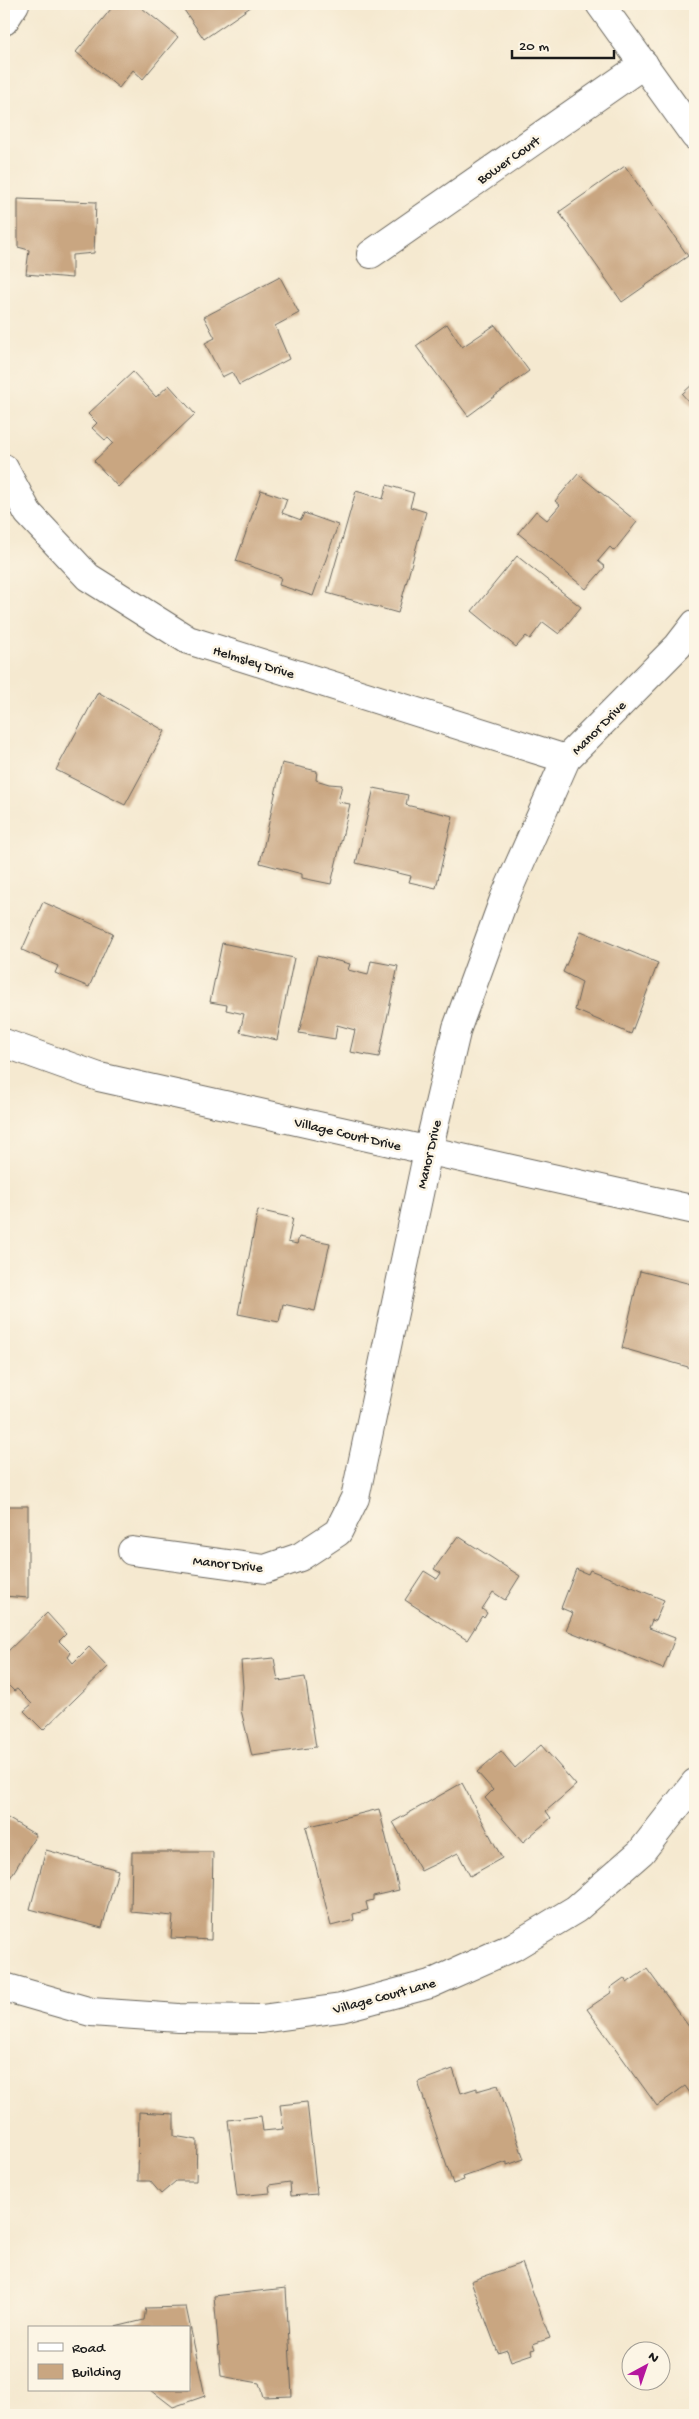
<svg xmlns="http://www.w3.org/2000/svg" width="699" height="2419" viewBox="0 0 699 2419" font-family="'Gochi Hand',sans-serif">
  <rect width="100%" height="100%" fill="#fcf5e5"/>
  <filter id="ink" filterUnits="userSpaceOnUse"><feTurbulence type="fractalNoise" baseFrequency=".02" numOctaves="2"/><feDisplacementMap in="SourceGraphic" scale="10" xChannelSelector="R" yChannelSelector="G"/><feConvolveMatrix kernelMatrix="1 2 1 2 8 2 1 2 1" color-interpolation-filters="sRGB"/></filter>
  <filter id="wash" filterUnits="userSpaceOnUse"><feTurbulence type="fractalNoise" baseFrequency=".0096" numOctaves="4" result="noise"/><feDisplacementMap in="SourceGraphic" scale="20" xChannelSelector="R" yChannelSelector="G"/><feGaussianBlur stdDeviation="1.12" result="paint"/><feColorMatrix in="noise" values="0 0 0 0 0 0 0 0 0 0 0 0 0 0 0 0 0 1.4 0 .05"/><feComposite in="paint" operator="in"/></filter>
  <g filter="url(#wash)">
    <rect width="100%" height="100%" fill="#f5e9d0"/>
    <g id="blocks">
      <g fill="#c9a681">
        <polygon points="115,4 137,4 178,37 143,79 133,70 119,88 76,52"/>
        <polygon points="180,4 255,4 204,39"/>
        <polygon points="625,166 688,256 622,302 559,212"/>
        <polygon points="18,199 96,202 94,253 72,255 72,278 26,274 29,250 18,247"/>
        <polygon points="280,277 299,313 275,326 289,359 239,385 232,372 222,377 205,343 215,338 204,317"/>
        <polygon points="447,324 462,347 495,325 529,371 468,416 416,346"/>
        <polygon points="133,372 156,397 169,385 195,414 118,487 94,461 113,443 108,438 105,440 92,428 97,423 88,414"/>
        <polygon points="695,382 695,409 682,394"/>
        <polygon points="578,474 637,522 614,551 610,547 598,561 605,567 586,589 518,533 536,511 547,520 560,505 555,501"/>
        <polygon points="387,485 414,493 410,507 426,512 398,613 327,593 356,491 383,499"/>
        <polygon points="261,490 287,499 282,513 301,520 304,513 338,525 313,596 279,585 281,577 236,561"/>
        <polygon points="517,556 581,607 559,634 543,622 530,639 526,636 516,647 472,611"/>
        <polygon points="98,692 165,731 125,805 56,770"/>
        <polygon points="282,763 317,771 316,780 329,784 342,785 338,802 350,804 331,884 302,878 302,874 260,863"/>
        <polygon points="374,788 408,795 406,805 453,816 436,888 409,882 411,876 356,863"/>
        <polygon points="43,902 113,933 89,987 55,973 58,966 22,950"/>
        <polygon points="581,931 658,963 631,1034 575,1010 582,982 563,972"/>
        <polygon points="222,943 294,958 277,1040 240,1032 244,1014 226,1010 227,1005 210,1002"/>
        <polygon points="317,956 350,964 348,970 368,975 371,961 398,966 379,1057 350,1052 355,1030 337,1025 335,1039 299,1033"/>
        <polygon points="258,1210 293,1218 288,1242 297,1244 299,1237 330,1243 315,1311 283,1304 279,1322 238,1314"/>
        <polygon points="640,1271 695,1285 695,1369 622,1348"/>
        <polygon points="4,1506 28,1506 28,1598 4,1596"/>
        <polygon points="458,1536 520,1576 505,1600 493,1592 482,1609 487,1613 484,1618 482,1616 467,1640 405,1600 424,1571 437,1579 441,1573 434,1569"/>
        <polygon points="576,1569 588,1574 590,1570 664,1600 655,1621 652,1620 649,1628 675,1638 663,1669 566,1630 573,1613 561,1608"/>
        <polygon points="47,1613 66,1634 59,1641 71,1653 68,1657 73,1663 89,1647 108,1667 43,1730 24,1711 32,1704 17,1689 14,1691 4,1681 4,1655"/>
        <polygon points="274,1658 278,1681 305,1677 316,1747 252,1756 241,1710 243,1687 241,1661"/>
        <polygon points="541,1745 576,1785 546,1811 551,1818 523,1842 485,1798 493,1790 477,1772 501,1751 515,1768"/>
        <polygon points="462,1783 502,1858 470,1876 458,1853 421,1871 393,1822"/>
        <polygon points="379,1809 399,1890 373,1896 373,1900 366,1902 368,1910 353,1914 354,1920 331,1926 306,1827"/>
        <polygon points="4,1816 36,1835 4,1888"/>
        <polygon points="46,1850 118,1870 102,1928 30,1909"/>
        <polygon points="132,1852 213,1852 211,1940 171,1938 173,1916 131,1912"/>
        <polygon points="647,1969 695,2035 695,2100 685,2086 657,2106 587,2009 612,1992 610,1988 624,1978 627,1983"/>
        <polygon points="453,2069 461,2093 477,2088 477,2091 498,2085 524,2159 507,2165 507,2162 463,2177 464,2180 453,2184 418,2082"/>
        <polygon points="307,2102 317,2194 291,2196 290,2182 269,2185 270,2193 237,2196 228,2120 261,2116 263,2131 283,2129 280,2105"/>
        <polygon points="139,2112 174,2114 174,2136 197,2140 196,2181 176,2181 161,2194 150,2181 138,2181"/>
        <polygon points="522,2263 550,2338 533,2344 535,2349 531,2350 532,2354 511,2361 507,2350 498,2353 471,2281"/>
        <polygon points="286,2288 292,2396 263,2397 259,2383 221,2376 214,2296"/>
        <polygon points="186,2307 205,2396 173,2407 151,2390 189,2390 189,2328 115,2327 144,2320 146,2308"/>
      </g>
    </g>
  </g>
  <g filter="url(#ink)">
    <use href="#blocks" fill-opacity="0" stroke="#68645b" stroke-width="1"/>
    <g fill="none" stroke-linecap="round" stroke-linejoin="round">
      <g stroke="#68645b" stroke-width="30">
        <g id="minor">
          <polyline points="600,4 695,136"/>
          <polyline points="4,21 15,4"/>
          <polyline points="371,254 644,64"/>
          <polyline points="4,468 28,513 88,577 188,640 566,759"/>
          <polyline points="4,1043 99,1077 695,1210"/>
          <polyline points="132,1551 265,1569 300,1557 338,1532 355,1498 428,1151 457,1028 504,899 566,759 678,646 695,624"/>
          <polyline points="4,1987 91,2012 179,2018 261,2019 341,2008 430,1984 513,1947 576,1909 641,1852 695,1783"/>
        </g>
      </g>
      <use href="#minor" stroke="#fff" stroke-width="28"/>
    </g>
  </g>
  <g text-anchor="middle" stroke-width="5" stroke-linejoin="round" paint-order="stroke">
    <g font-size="14" fill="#1c1c1c" stroke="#fcf5e5">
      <text transform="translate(508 159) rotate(-35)" y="5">Bower Court</text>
      <text transform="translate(254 661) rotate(17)" y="5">Helmsley Drive</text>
      <text transform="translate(598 727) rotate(-45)" y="5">Manor Drive</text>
      <text transform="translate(348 1133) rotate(13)" y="5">Village Court Drive</text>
      <text transform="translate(428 1154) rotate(-77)" y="5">Manor Drive</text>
      <text transform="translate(228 1563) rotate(6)" y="5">Manor Drive</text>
      <text transform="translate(384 1995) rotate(-15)" y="5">Village Court Lane</text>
    </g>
  </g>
  <rect width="699" height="2419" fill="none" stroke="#fcf5e5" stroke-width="20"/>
  <rect x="28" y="2326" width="162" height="65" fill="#fcf5e5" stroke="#a29e95"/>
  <rect x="38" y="2343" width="25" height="8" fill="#ffffff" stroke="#a29e95"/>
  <text x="72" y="2352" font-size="15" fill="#1c1c1c">Road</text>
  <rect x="38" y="2364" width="25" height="15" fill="#c9a681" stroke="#a29e95"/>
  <text x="72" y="2376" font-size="15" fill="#1c1c1c">Building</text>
  <g transform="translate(646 2366) rotate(40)"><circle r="24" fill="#fcf5e5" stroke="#a29e95"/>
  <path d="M0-4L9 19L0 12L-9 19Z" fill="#b5179e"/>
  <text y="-8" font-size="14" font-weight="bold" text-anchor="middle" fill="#1c1c1c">N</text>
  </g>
  <path d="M512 50v8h102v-8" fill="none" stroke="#1c1c1c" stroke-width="2.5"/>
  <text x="519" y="50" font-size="15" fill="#1c1c1c" stroke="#fcf5e5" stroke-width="4" paint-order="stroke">20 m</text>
</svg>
